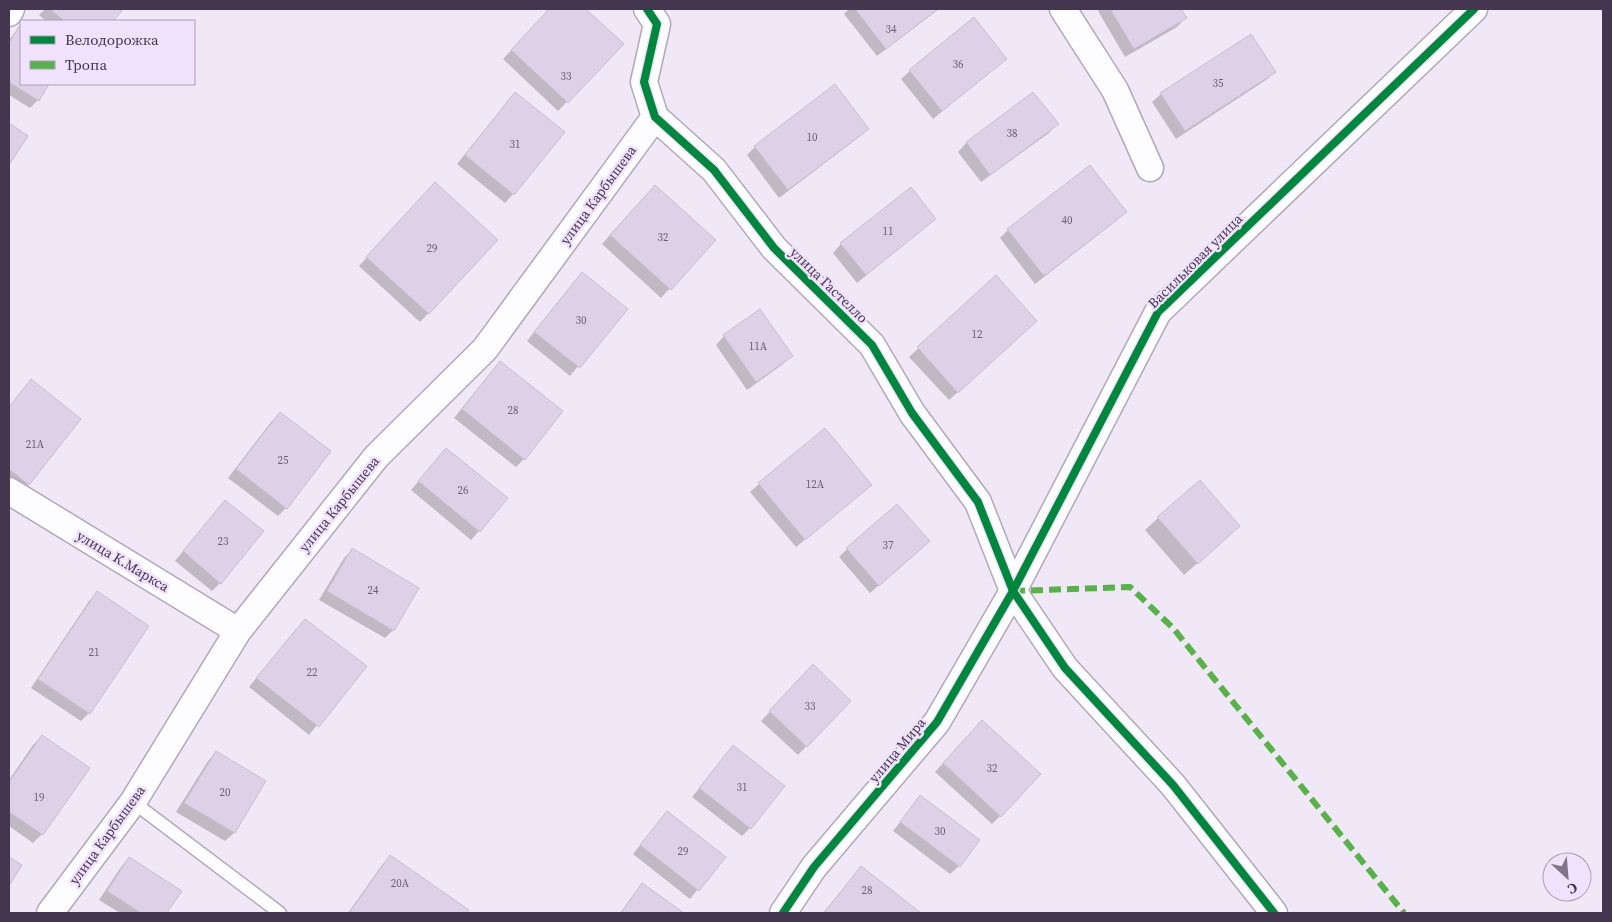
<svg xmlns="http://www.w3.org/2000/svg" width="1612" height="922" viewBox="0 0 1612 922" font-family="'Source Serif 4',serif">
  <rect width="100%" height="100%" fill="#f0e8f6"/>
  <g fill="#0003">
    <polygon points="45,9 118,9 120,11 111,21 46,21 39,15"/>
    <polygon points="550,9 584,9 622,44 558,111 503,59"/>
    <polygon points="849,9 939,9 877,56 844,14"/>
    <polygon points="1101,9 1179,9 1185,18 1177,27 1125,57 1098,11"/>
    <polygon points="21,25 21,84 48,84 38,100 30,108 9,95 9,40"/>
    <polygon points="1005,59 933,119 901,79 910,71"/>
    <polygon points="1275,72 1266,80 1176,139 1152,102 1161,94"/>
    <polygon points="1033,94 1057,124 1049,133 981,182 958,152 966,143"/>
    <polygon points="507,102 513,194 505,203 457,164"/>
    <polygon points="868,128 859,137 779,198 747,155 755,147"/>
    <polygon points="426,192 496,240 420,322 359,266"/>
    <polygon points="646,195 714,240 661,298 602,244"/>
    <polygon points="1125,212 1117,220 1035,284 1000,238 1008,230"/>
    <polygon points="934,219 857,283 833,253 841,244"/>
    <polygon points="996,277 1027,329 949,400 909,357"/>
    <polygon points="574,282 626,309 570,376 527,341"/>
    <polygon points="724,336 791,356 783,364 747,390 716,345"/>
    <polygon points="492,371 524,459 516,467 454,418"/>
    <polygon points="31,381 28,484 20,493 9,484 9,407"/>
    <polygon points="280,414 286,508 278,516 228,478 271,422"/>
    <polygon points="438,458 479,531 471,540 411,490"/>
    <polygon points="759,484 861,493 796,547 750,492"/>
    <polygon points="217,510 220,583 212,591 175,561"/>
    <polygon points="1158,518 1226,538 1184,575 1145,530"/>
    <polygon points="847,549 920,550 870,593 839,557"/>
    <polygon points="352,550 393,630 385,638 319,600 344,558"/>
    <polygon points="97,593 89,713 81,721 31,688 89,601"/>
    <polygon points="296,629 365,666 309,735 249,687"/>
    <polygon points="805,675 850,701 798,755 761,721"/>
    <polygon points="974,730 1000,816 992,824 935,772"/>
    <polygon points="42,736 88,768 42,834 33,843 9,826 9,780 33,745"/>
    <polygon points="733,747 750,828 742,836 692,797"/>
    <polygon points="216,752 265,782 234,833 225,841 176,812 208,761"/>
    <polygon points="920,797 959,866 950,874 893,831"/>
    <polygon points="667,812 724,857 690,899 633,854"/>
    <polygon points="390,857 468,910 466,913 348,913 382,865"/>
    <polygon points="129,858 180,891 166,913 120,913 99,900 121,867"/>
    <polygon points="861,867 919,913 823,913"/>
    <polygon points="642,885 682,913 620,913 634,894"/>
  </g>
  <g fill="#ded1e7" stroke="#c8bed0">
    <polygon points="50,9 119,9 122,11 113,21 64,21"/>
    <polygon points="549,9 586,9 624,44 568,103 511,50"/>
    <polygon points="855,9 938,9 886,49"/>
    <polygon points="1110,9 1181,9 1187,18 1134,49"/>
    <polygon points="974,17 1007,59 942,111 909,70"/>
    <polygon points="21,23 21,84 49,84 39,101 9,82 9,43"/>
    <polygon points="1251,34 1276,72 1185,131 1160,93"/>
    <polygon points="835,84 869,129 788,190 754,146"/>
    <polygon points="515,92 565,132 514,195 465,155"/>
    <polygon points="1033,92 1059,124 990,175 966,142"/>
    <polygon points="9,123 28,136 9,165"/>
    <polygon points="1090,165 1127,212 1044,276 1007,229"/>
    <polygon points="435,182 498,240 429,314 366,257"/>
    <polygon points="655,185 716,240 671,290 610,235"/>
    <polygon points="911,187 936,219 866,275 840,243"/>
    <polygon points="582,272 628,309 580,368 534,332"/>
    <polygon points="996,275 1037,321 958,393 917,347"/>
    <polygon points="760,309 793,356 756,382 723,335"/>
    <polygon points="500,361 563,411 525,460 462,409"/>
    <polygon points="31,379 81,419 29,485 9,469 9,407"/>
    <polygon points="280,412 331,451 287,509 236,469"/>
    <polygon points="825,428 872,485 805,540 758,483"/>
    <polygon points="446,448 508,498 480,532 418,481"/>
    <polygon points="1200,480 1240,526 1198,564 1157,517"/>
    <polygon points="225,500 264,531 221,584 183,551"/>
    <polygon points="897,504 930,541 879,586 846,548"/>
    <polygon points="352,548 419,588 394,631 327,591"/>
    <polygon points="97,591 149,626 90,714 38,679"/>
    <polygon points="305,619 367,666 319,727 256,678"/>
    <polygon points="813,664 851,701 807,747 769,711"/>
    <polygon points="982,720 1041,774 1001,817 943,763"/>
    <polygon points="42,735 90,768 43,835 9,812 9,782"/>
    <polygon points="733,745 785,786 751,829 699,788"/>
    <polygon points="216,751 266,781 235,833 184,803"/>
    <polygon points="920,795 980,840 960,867 900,822"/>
    <polygon points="667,811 726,857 699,891 640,845"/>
    <polygon points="390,855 469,910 467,913 349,913"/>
    <polygon points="9,857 22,865 9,886"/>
    <polygon points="129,857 182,891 167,913 141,913 107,891"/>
    <polygon points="861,866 921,913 824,913"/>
    <polygon points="642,883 684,913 621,913"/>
  </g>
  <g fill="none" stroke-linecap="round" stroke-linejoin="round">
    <g stroke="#b2a8b9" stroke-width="15">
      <polyline id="service" points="133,802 280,913"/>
    </g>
    <g stroke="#b2a8b9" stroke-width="29">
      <g id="minor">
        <polyline points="647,9 657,24 644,82 655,117 714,170 774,248 872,345 912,413 978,502 1013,591 1065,668 1173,785 1274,913"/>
        <polyline points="1063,9 1115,90 1150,168"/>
        <polyline points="9,13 11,9"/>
        <polyline points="9,491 238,631"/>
        <polyline points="50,913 133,802 238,631 376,457 485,349 655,117"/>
        <polyline points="783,913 814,867 937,722 1013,591 1158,312 1474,9"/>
      </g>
    </g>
    <use href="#service" stroke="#fdfcfe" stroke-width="12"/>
    <use href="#minor" stroke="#fdfcfe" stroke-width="26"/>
    <polyline stroke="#57b247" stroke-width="6" stroke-dasharray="12 6" stroke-linecap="butt" points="1013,591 1130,587 1173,628 1404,913"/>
    <g stroke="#f1e2fc" stroke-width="11">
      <g id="cycleway">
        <polyline points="647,9 657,24 644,82 655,117 714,170 774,248 872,345 912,413 978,502 1013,591 1065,668 1173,785 1274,913"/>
        <polyline points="783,913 814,867 937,722 1013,591 1158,312 1474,9"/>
      </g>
    </g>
    <use href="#cycleway" stroke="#00873e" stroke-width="8"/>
  </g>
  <g text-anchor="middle" stroke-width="5" stroke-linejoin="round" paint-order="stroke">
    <g font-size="11" fill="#6b5d75">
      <text x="891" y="33">34</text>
      <text x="958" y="68">36</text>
      <text x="566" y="80">33</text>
      <text x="1218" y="87">35</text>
      <text x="1012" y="137">38</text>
      <text x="812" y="141">10</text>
      <text x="515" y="148">31</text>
      <text x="1067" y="224">40</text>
      <text x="888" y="235">11</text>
      <text x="663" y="241">32</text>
      <text x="432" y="252">29</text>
      <text x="581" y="324">30</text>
      <text x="977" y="338">12</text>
      <text x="758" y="350">11А</text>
      <text x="513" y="414">28</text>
      <text x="35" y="448">21А</text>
      <text x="283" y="464">25</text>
      <text x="815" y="488">12А</text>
      <text x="463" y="494">26</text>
      <text x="223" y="545">23</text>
      <text x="888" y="549">37</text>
      <text x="373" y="594">24</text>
      <text x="94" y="656">21</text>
      <text x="312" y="676">22</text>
      <text x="810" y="710">33</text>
      <text x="992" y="772">32</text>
      <text x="742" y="791">31</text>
      <text x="225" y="796">20</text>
      <text x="39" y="801">19</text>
      <text x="940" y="835">30</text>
      <text x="683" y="855">29</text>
      <text x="400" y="887">20А</text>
      <text x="867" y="894">28</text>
    </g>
    <g font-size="14" fill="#45364f" stroke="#f1e2fc">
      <text transform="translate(598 195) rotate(-54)" y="5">улица Карбышева</text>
      <text transform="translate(1195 261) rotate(-45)" y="5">Васильковая улица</text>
      <text transform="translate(829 285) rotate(44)" y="5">улица Гастелло</text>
      <text transform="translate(339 504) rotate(-51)" y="5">улица Карбышева</text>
      <text transform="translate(123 561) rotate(31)" y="5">улица К.Маркса</text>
      <text transform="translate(897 750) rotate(-50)" y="5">улица Мира</text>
      <text transform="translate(107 835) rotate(-54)" y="5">улица Карбышева</text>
    </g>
  </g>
  <rect width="1612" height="922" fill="none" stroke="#45364f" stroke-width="20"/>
  <rect x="20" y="20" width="175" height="65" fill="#f1e2fc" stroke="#ac9db7"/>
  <rect x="30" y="36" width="25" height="8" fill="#00873e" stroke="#ac9db7"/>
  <text x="65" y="45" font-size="15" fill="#45364f">Велодорожка</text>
  <rect x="30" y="61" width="25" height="8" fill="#57b247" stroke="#ac9db7"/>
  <text x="65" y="70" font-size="15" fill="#45364f">Тропа</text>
  <g transform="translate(1567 877) rotate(154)"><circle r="24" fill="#f1e2fc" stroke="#ac9db7"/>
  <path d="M0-4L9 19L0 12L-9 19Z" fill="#817489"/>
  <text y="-8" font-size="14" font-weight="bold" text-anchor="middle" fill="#45364f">С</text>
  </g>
</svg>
